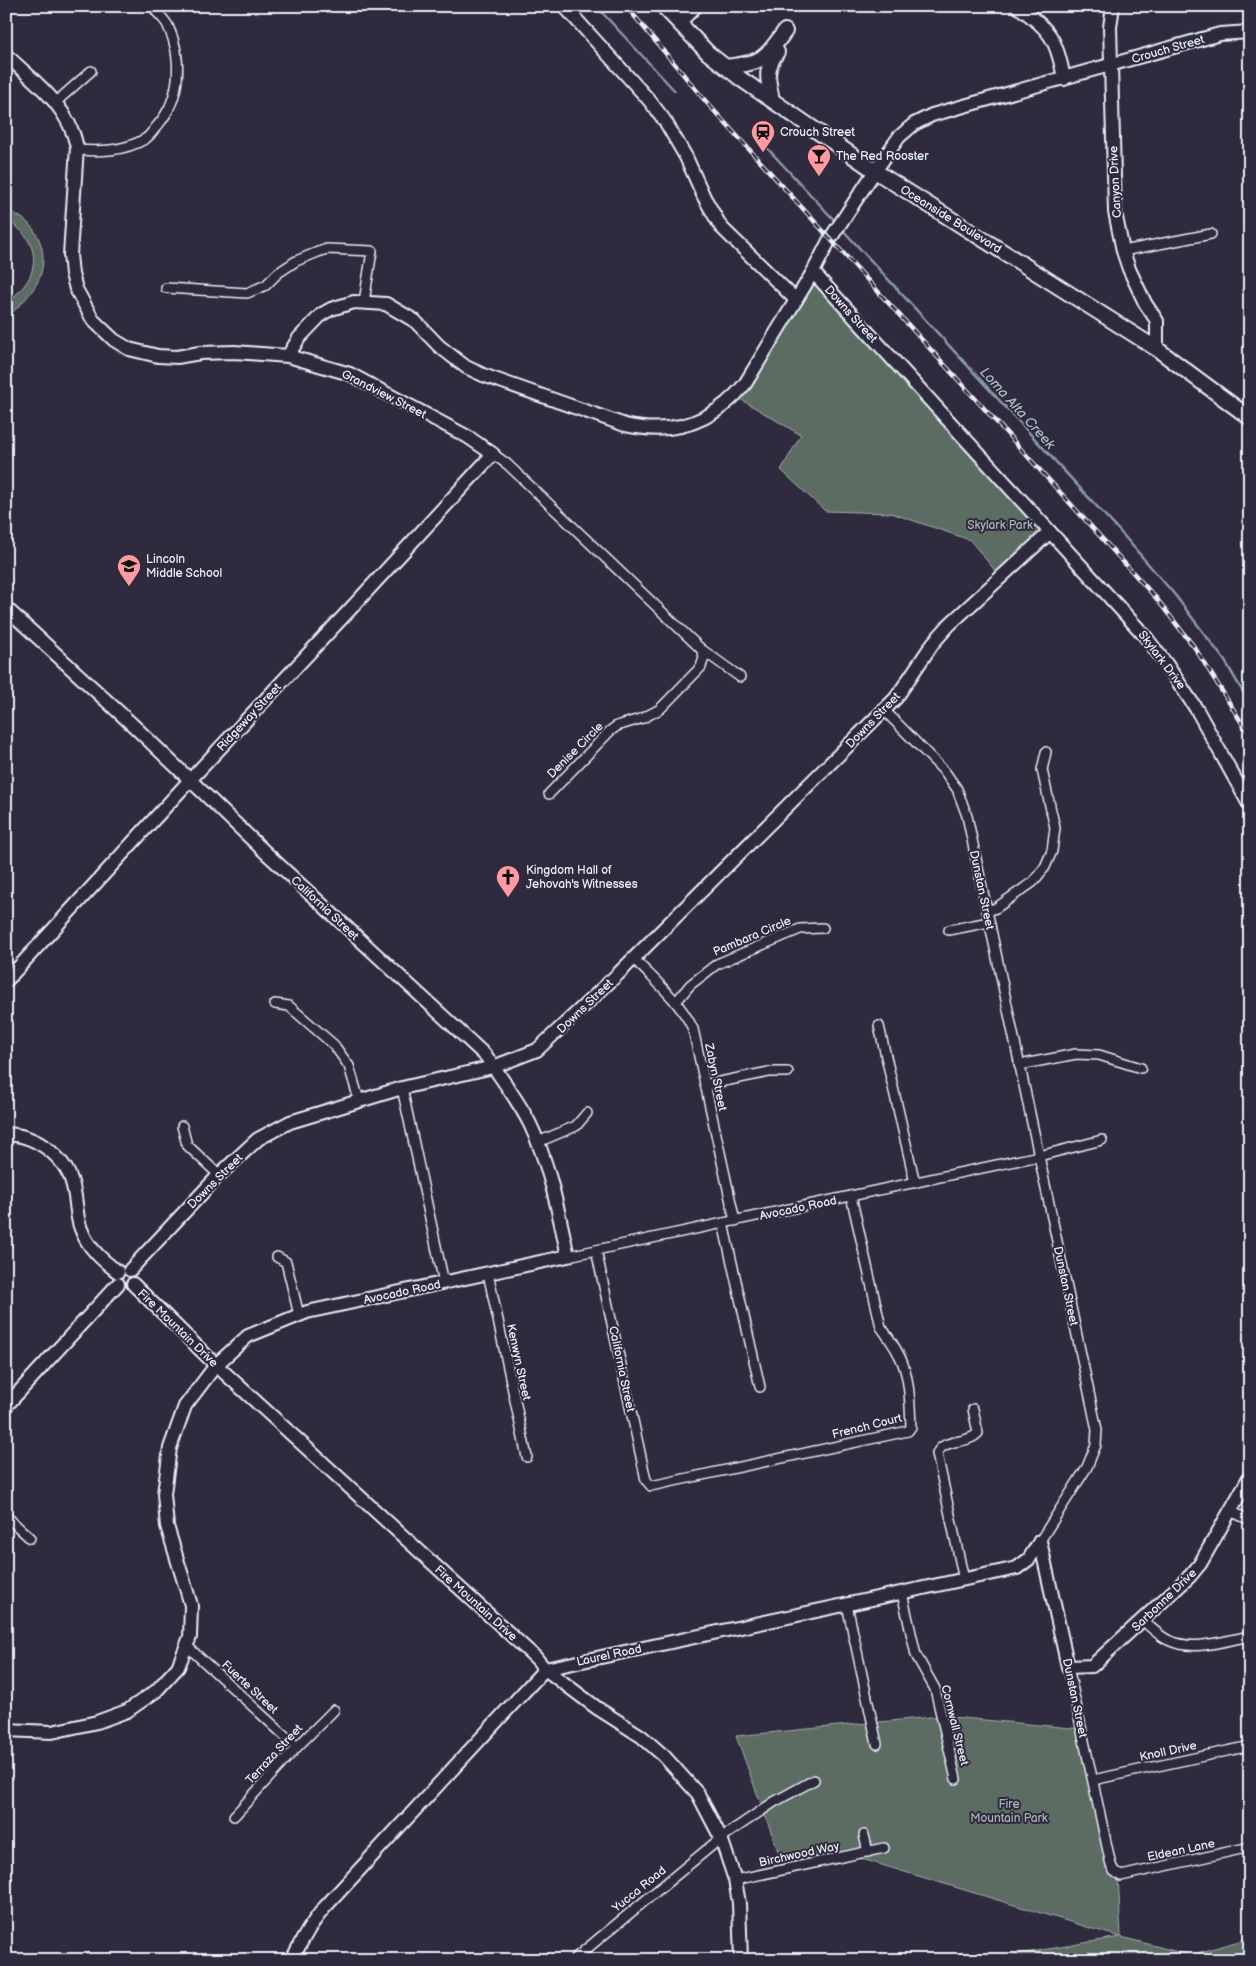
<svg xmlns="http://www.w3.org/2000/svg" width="1256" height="1966" viewBox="0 0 1256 1966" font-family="'Balsamiq Sans',sans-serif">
  <rect width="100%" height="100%" fill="#2f2a3d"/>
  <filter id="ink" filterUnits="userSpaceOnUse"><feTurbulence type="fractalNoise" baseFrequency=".02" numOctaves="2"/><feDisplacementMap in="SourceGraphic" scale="10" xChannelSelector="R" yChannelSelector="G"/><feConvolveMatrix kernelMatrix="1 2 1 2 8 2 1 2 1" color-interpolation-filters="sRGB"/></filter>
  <g filter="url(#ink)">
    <g fill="#5c6c64" stroke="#a2aeae">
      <path d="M6,211C38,219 52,255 37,283C30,296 17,308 6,319V305C14,296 24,288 29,278C41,255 28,230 6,221Z"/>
      <polygon points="813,272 1050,532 1001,578 970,540 891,513 825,511 781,470 801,435 735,396"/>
      <polygon points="941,1716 1082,1729 1112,1868 1118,1874 1121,1937 1190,1955 1250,1938 1250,1960 983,1960 1120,1937 852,1856 785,1870 736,1736"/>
    </g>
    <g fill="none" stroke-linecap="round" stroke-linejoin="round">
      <g stroke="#899ca8" stroke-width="2.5">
        <polyline points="596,6 675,91"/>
        <polyline points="756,136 836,222"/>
        <polyline points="841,228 1124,536 1175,595 1225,661 1250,704"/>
      </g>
      <g stroke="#e8f1f8" stroke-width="12">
        <g id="street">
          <polyline points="56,102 91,71"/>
          <path d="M77,150C101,152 124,151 145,139C150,136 154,129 158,125C181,98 183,58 168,26C166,21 160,16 156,11"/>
          <polyline points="1123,251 1211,234"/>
          <polyline points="166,288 247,293 266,285 278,273 296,261 318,252 327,249 372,251 364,302"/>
          <polyline points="493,454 507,464 701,649 740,677"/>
          <polyline points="884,710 945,772 957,789 967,816 1097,1430 1096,1445 1087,1467 1040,1541"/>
          <polyline points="549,794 610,731 617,726 643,718 660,709 701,667 704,657 701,649"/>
          <polyline points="987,911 996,908 1033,882 1045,867 1052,851 1055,828 1042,770 1046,752"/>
          <polyline points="949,930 989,922"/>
          <path d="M634,959C655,981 680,1001 693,1029L735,1221"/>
          <polyline points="676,1002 690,985 717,964 800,929 823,928"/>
          <polyline points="275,1004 289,1006 334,1045 349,1066 359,1100"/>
          <polyline points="879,1026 915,1183"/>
          <polyline points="1019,1065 1076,1054 1099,1055 1141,1068"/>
          <polyline points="705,1085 769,1072 788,1072"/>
          <polyline points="402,1088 444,1283"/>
          <polyline points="182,1126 187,1145 219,1175"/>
          <polyline points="538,1142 576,1126 587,1113"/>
          <polyline points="723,1223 760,1387"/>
          <path d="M596,1250L646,1480L651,1486L908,1431L911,1427C910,1407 910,1383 903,1364C898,1350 889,1338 881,1327L851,1196"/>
          <polyline points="568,1256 1039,1156 1102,1140"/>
          <polyline points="277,1257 286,1262 299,1315"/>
          <polyline points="488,1273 527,1457"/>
          <polyline points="1230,1511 1250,1520"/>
          <polyline points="6,1516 30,1538"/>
          <path d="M964,1580L937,1454C942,1438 967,1445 978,1433L973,1409"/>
          <polyline points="902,1593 916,1655 935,1689 956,1779"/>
          <polyline points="847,1605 877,1744"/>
          <path d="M1143,1621C1151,1627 1159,1636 1168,1640C1193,1652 1224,1641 1250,1636"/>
          <polyline points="187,1646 297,1747"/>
          <polyline points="1068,1667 1111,1865 1114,1871 1121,1876 1250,1847"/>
          <polyline points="1093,1780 1250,1746"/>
          <polyline points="234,1816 297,1747 334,1710"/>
          <polyline points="864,1835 868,1852"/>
          <polyline points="735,1880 884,1848"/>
          <polyline points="573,1960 721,1838 774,1802 814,1780"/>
        </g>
      </g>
      <g stroke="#e8f1f8" stroke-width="16">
        <g id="secondary">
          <polyline points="564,6 649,100 665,121 686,157 704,197 721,227 796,300"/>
          <path d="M1017,6C1050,29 1057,39 1064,79"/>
          <polyline points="1113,6 1110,27 1115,212 1123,251 1129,269 1145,303 1157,321 1157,349"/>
          <polyline points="679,23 696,6"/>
          <path d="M6,55C36,83 68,105 77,147L70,255L72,274L76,289L93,320L114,340L129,349L158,356L177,357L200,353L234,352L288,356L350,374L468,437L493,454L356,603L190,780L6,981"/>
          <polyline points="813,272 1145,636 1167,665 1197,710 1250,806"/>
          <path d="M288,356L299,338L322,314L331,309L354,302L386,304L415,321L439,346L466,367L483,375L625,425C674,436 714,422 745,384L813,272L830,239L875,171L899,137L914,124L932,115L1220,34L1250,32"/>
          <path d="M6,608L136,728L265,852L486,1056C501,1078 518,1100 530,1124C550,1166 558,1211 568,1256L307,1312L248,1336L216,1365L185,1406L170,1448L164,1494L167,1526L191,1605L190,1637L178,1667L156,1691L127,1711L97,1722L52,1732L6,1730"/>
          <path d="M6,1134C38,1135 69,1159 74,1191C77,1204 76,1217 81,1229C88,1248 102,1260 118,1272"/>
          <polyline points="130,1270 219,1175 258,1139 290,1122 402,1088 493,1067 537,1050 618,974 896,698 933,643 950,624 1050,532"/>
          <polyline points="133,1284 216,1365 536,1658 545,1669 597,1708 641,1736 664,1756 698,1794 721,1838 735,1880 739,1903 741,1960"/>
          <polyline points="6,1406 118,1284"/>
          <polyline points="1040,1541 1068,1667 1092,1666 1190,1576 1200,1564 1250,1476"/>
          <path d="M292,1960C301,1941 311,1923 325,1907L545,1669L1017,1568L1029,1559L1040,1541"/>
        </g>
      </g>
      <g stroke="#e8f1f8" stroke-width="18">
        <g id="primary">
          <polyline points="663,6 708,53 741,79 875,171 1157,349 1250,418"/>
          <path d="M726,67C763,62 763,61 785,31"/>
          <path d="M772,100C768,80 764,70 777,52"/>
        </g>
      </g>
      <use href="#street" stroke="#2f2a3d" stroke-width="9"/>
      <use href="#secondary" stroke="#2f2a3d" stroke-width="12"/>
      <use href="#primary" stroke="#2f2a3d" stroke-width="14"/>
      <g stroke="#e8f1f8" stroke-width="4.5">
        <polyline id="rail" points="626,6 708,104 1156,598 1195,648 1250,736"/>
      </g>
      <use href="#rail" stroke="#2f2a3d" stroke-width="2.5" stroke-dasharray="8" stroke-linecap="butt"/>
    </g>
  </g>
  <defs>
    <g id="station-pin" transform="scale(1.25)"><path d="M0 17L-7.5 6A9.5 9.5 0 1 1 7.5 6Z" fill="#ff9aa2" stroke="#2f2a3d"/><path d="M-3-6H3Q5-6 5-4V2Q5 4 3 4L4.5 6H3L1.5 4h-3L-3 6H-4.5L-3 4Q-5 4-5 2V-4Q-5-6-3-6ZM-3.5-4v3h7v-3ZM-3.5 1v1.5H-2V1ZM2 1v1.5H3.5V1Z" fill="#111"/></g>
    <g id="bar-pin" transform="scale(1.25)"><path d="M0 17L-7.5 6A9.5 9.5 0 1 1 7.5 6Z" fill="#ff9aa2" stroke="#2f2a3d"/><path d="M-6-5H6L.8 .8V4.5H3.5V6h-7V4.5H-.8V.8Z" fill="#111"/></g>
    <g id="school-pin" transform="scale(1.25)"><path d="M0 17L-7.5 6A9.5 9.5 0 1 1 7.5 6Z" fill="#ff9aa2" stroke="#2f2a3d"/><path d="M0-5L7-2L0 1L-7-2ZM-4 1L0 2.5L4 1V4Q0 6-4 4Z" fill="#111"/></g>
    <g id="church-pin" transform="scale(1.25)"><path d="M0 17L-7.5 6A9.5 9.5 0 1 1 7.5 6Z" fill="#ff9aa2" stroke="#2f2a3d"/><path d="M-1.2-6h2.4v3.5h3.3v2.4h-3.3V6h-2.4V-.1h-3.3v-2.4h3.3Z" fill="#111"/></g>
  </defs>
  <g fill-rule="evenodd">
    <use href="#station-pin" x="763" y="132"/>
    <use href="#bar-pin" x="819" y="156"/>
    <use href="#school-pin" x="129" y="566"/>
    <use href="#church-pin" x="508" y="877"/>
  </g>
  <g text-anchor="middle" stroke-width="4" stroke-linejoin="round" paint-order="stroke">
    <g font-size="12" fill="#e8f1f8" stroke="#2f2a3d">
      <text transform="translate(1168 49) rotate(-16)" y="4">Crouch Street</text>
      <text transform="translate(1115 182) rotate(-93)" y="4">Canyon Drive</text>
      <text transform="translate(951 219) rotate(32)" y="4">Oceanside Boulevard</text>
      <text transform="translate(851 314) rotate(48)" y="4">Downs Street</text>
      <text transform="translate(384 394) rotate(27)" y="4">Grandview Street</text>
      <text transform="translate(1162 660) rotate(53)" y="4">Skylark Drive</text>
      <text transform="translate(249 717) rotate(-47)" y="4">Ridgeway Street</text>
      <text transform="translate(873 720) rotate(-46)" y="4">Downs Street</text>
      <text transform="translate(575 750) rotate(-45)" y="4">Denise Circle</text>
      <text transform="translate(982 890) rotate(78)" y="4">Dunstan Street</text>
      <text transform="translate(325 908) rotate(43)" y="4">California Street</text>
      <text transform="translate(752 936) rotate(-23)" y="4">Pambara Circle</text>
      <text transform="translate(585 1006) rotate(-44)" y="4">Downs Street</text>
      <text transform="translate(716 1077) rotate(78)" y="4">Zabyn Street</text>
      <text transform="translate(215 1181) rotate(-45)" y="4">Downs Street</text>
      <text transform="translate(798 1208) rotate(-12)" y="4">Avocado Road</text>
      <text transform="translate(1066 1286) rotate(78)" y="4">Dunstan Street</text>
      <text transform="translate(402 1292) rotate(-12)" y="4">Avocado Road</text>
      <text transform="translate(178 1328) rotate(44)" y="4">Fire Mountain Drive</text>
      <text transform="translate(519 1362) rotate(78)" y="4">Kenwyn Street</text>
      <text transform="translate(622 1369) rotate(78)" y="4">California Street</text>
      <text transform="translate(867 1426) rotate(-14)" y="4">French Court</text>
      <text transform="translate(1164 1600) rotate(-44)" y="4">Sarbonne Drive</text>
      <text transform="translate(476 1603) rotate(42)" y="4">Fire Mountain Drive</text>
      <text transform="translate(609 1655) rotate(-12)" y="4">Laurel Road</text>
      <text transform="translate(250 1687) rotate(43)" y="4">Fuerte Street</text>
      <text transform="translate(1075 1698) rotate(78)" y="4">Dunstan Street</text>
      <text transform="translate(955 1725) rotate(76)" y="4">Cornwall Street</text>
      <text transform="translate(1168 1751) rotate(-12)" y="4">Knoll Drive</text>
      <text transform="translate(274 1754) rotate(-47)" y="4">Terraza Street</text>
      <text transform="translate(1181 1850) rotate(-12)" y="4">Eldean Lane</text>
      <text transform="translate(799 1854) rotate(-12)" y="4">Birchwood Way</text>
      <text transform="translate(639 1889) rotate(-39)" y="4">Yucca Road</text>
    </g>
    <g font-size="12" fill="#e8f1f8" stroke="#2f2a3d" text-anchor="start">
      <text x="780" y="136">Crouch Street</text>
      <text x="836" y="160">The Red Rooster</text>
      <text x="146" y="563">Lincoln<tspan x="146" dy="14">Middle School</tspan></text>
      <text x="526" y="874">Kingdom Hall of<tspan x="526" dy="14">Jehovah's Witnesses</tspan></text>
    </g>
    <g font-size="12" fill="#a9b5b5" stroke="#2f2a3d">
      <text x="1000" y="529">Skylark Park</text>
      <text x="1009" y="1808">Fire<tspan x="1009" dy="14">Mountain Park</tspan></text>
    </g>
    <g font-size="14" font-style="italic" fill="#a9b8c3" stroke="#2f2a3d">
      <text transform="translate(1018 408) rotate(48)" y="5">Loma Alta Creek</text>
    </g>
  </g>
  <rect width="1256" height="1966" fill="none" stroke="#2f2a3d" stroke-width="25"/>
  <rect x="12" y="12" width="1231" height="1941" fill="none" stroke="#e8f1f8" stroke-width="2" filter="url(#ink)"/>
</svg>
